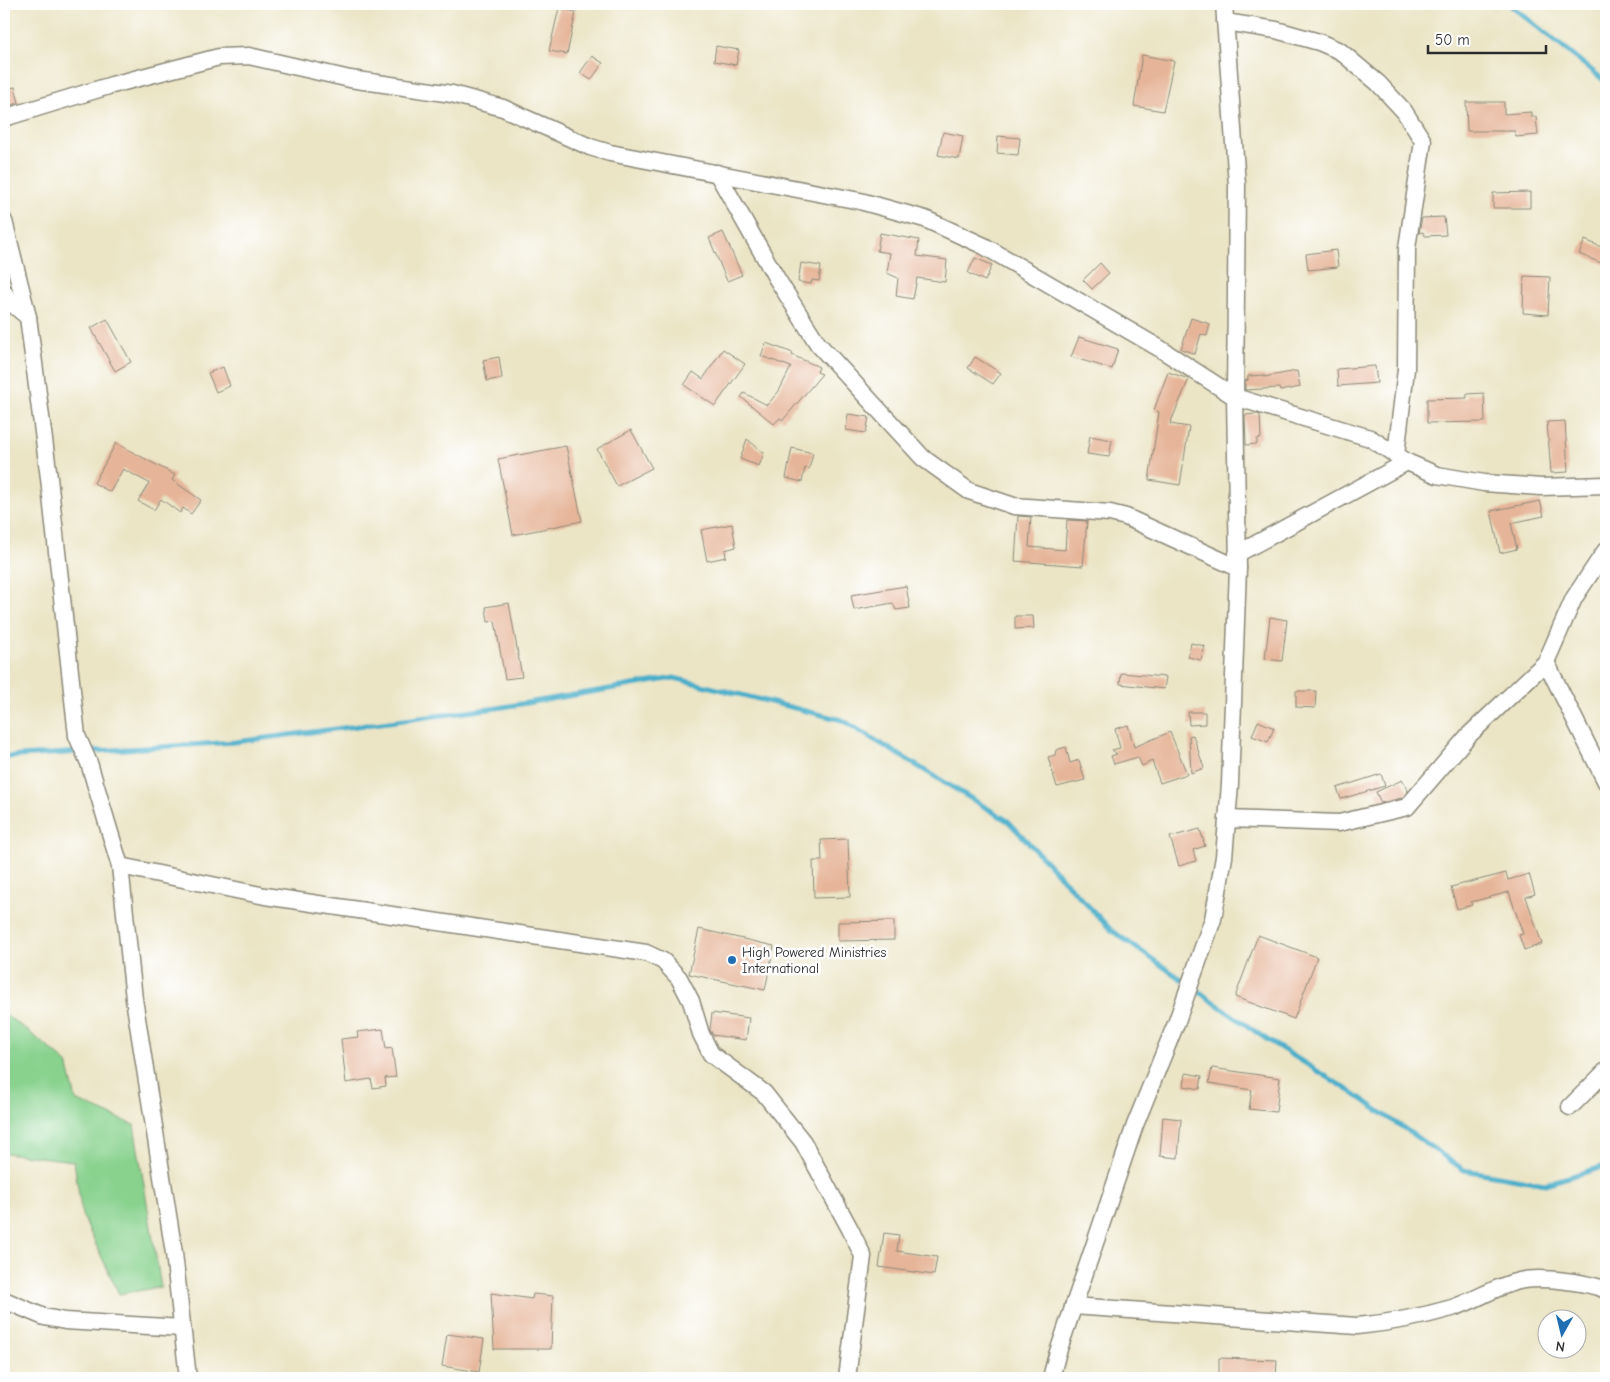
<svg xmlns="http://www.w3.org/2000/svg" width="1610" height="1382" viewBox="0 0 1610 1382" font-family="'Comic Neue',sans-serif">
  <rect width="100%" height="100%" fill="#fff"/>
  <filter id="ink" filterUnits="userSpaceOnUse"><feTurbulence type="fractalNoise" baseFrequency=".02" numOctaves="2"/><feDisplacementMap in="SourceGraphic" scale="10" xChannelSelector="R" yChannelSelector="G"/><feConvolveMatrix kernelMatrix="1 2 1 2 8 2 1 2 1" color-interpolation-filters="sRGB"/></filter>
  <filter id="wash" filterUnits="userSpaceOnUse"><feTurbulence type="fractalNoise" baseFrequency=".0096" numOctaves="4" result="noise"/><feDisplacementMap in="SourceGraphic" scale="20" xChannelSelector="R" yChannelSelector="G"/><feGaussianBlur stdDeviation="1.12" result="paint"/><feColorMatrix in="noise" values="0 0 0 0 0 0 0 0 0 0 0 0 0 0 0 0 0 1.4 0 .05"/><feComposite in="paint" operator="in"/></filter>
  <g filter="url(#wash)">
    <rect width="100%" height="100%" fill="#ebe5c6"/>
    <polygon fill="#88d28e" stroke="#5a7e5c" points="4,1014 27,1030 67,1063 76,1100 134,1125 161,1287 119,1294 82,1215 74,1161 4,1153"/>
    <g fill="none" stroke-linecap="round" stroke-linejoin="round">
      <g stroke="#4aaec9" stroke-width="5">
        <polyline points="1509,4 1606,82"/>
        <polyline points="4,757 235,742 497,708 674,678 842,720 1008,821 1111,930 1266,1039 1353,1093 1464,1170 1545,1184 1606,1166"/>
      </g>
    </g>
    <g id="blocks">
      <g fill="#e6b599">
        <polygon points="559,8 576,12 567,54 549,51"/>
        <polygon points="716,46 739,50 736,65 714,61"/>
        <polygon points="1142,55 1174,61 1163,111 1134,106"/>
        <polygon points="592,56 603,63 591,80 580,73"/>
        <polygon points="15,87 19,103 4,107 4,89"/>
        <polygon points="1466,102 1504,102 1504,114 1531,112 1531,117 1536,117 1538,135 1516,137 1515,131 1467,131"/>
        <polygon points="943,132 963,136 959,159 938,155"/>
        <polygon points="998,136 1020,138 1018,155 997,153"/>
        <polygon points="1530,192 1530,208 1493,208 1493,193"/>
        <polygon points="1444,217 1446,235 1425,236 1423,232 1419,233 1422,218"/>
        <polygon points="723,232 742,275 727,281 709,238"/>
        <polygon points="880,233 919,240 917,256 947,260 945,282 917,278 913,299 896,296 898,278 887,273 890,253 877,251"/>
        <polygon points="1585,240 1606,249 1606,265 1579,254"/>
        <polygon points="1336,250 1338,267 1308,270 1306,254"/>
        <polygon points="975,258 992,265 985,281 968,273"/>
        <polygon points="801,263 821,266 819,281 812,280 811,284 798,282"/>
        <polygon points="1100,263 1109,273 1092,289 1083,280"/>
        <polygon points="1524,276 1550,277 1548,315 1523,313"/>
        <polygon points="1191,318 1210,324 1207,336 1201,334 1195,354 1181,349"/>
        <polygon points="107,319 131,362 115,371 91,328"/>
        <polygon points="1079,337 1118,349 1112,369 1071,357"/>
        <polygon points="766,343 793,353 792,355 819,367 817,372 822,374 783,420 780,418 774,424 741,397 744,393 767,405 779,391 791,367 761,356"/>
        <polygon points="723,349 745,364 715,406 684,385 693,372 703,379"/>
        <polygon points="499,357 502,378 487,381 483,360"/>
        <polygon points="975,357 1001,373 993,384 968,368"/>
        <polygon points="1375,366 1377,383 1338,386 1337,369"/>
        <polygon points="223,367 230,386 216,392 208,373"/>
        <polygon points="1297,371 1300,387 1280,391 1279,388 1245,390 1245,381 1248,380 1248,376 1264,375 1264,377"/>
        <polygon points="1168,372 1189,379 1170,424 1189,427 1180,485 1149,480 1159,412 1154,410"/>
        <polygon points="1484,393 1485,422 1427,423 1427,399 1467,398 1467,394"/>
        <polygon points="848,414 869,417 866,433 846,430"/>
        <polygon points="1257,414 1260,415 1261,438 1257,439 1257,444 1246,445 1245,415"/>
        <polygon points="1565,421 1568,472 1551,473 1547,422"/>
        <polygon points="631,430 652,468 617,486 597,449"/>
        <polygon points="1090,436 1112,440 1109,457 1087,454"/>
        <polygon points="747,439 764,453 759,466 740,459"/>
        <polygon points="116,443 175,475 172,480 201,500 191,514 183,508 180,513 161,499 154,510 138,501 149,483 123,469 110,492 94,483"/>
        <polygon points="566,446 582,521 513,535 498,459"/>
        <polygon points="792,448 813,453 809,469 805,468 802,482 786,478"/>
        <polygon points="1540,501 1544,516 1511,523 1517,549 1500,553 1491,511"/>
        <polygon points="1018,516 1031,517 1029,547 1065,550 1067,520 1087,521 1083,566 1015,561"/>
        <polygon points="732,524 736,547 725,550 726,557 707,561 701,530"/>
        <polygon points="906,586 910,608 896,610 893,603 854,610 851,595"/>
        <polygon points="509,603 522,677 505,679 495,621 488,622 486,607"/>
        <polygon points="1015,616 1033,616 1034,628 1015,629"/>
        <polygon points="1270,617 1287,620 1282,661 1265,659"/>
        <polygon points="1191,643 1205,646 1201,660 1188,657"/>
        <polygon points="1121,673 1166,677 1164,689 1120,684"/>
        <polygon points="1296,691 1316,691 1315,708 1296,707"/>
        <polygon points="1188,712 1205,712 1205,724 1189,725"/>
        <polygon points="1258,721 1274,728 1268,742 1252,736"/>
        <polygon points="1128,725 1134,747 1170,732 1187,774 1160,783 1152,761 1142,766 1138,757 1114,764 1111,756 1117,754 1112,750 1120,748 1115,729"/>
        <polygon points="1193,735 1204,768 1191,773 1189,736"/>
        <polygon points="1066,747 1070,763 1079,760 1085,780 1057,787 1048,757 1055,755 1056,750"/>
        <polygon points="1381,774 1385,786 1341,799 1337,788"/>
        <polygon points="1402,780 1408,791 1402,798 1381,803 1376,792"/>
        <polygon points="1200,829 1205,846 1193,850 1196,861 1179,866 1170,837"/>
        <polygon points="848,839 850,897 814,898 813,861 822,861 821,840"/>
        <polygon points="1506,873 1508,880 1529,874 1535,894 1526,897 1542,944 1524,950 1519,935 1523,934 1509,892 1471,902 1472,905 1457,909 1451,887"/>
        <polygon points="894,921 894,940 838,941 838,922"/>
        <polygon points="699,929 774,946 765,990 689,974"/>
        <polygon points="1258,935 1317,957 1294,1019 1235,997"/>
        <polygon points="712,1013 749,1018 746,1040 713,1035 710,1030"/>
        <polygon points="383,1029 386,1049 392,1048 396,1077 385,1078 386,1086 373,1088 371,1079 346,1083 341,1039 358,1037 357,1032"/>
        <polygon points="1212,1068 1280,1078 1276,1112 1249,1109 1252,1090 1209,1083"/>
        <polygon points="1186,1073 1202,1076 1200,1089 1184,1086"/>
        <polygon points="1163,1117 1181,1119 1178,1158 1160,1156"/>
        <polygon points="884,1233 899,1235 897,1251 937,1257 934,1275 879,1267"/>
        <polygon points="491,1293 532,1299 533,1294 553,1296 551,1349 494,1349"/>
        <polygon points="447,1334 484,1339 479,1372 442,1366"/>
        <polygon points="1219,1358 1277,1360 1276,1378 1219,1378"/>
      </g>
    </g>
  </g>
  <g filter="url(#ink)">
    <use href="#blocks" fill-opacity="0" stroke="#8b8878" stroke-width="1"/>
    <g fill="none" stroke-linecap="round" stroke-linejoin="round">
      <g stroke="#8b8878" stroke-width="19">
        <g id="street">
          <polyline points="1225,22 1276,30 1319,42 1340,51 1378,83 1404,111 1423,141 1407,248 1406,369 1396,455"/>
          <polyline points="4,118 112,85 219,57 249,56 350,79 452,94 503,108 590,147 610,153 860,201 925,219 984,246 1159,348 1235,397 1370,438 1407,462 1437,475 1484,483 1541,487 1606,485"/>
          <polyline points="717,173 777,279 818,344 923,458 969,491 1014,506 1110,513 1126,517 1238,568"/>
          <polyline points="4,221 28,317 49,478 77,736 89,763 120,866 134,999 174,1253 188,1378"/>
          <polyline points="4,292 10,302 28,317"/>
          <polyline points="1237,554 1407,462"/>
          <polyline points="1546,662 1606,782"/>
          <polyline points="1227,819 1339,823 1407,807 1468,736 1546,662 1574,598 1606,550"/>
          <polyline points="120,866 265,896 646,953 663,961 679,978 691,1001 701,1034 711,1054 764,1093 803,1142 850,1229 863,1256 847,1378"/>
          <polyline points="1570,1107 1606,1071"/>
          <polyline points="4,1300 44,1317 65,1321 182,1328"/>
          <path d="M1073,1306L1357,1326C1389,1323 1421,1317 1452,1308C1475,1301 1496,1286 1519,1281C1540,1276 1587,1282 1606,1290"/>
          <polyline points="1051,1378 1057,1355 1135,1125 1177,1021 1213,919 1224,857 1230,784 1238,568 1235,397 1237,185 1224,4"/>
        </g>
      </g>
      <use href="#street" stroke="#fff" stroke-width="16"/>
    </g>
  </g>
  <circle fill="#1f6fb2" stroke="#fff" stroke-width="2" cx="732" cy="960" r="5"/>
  <g text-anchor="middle" stroke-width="5" stroke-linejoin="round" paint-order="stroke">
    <g font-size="14" fill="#2b2b2b" stroke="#fff" text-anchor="start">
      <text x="742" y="957">High Powered Ministries<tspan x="742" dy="16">International</tspan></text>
    </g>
  </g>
  <rect width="1610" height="1382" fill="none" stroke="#fff" stroke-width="20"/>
  <g transform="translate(1562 1334) rotate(188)"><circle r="24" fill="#ffffff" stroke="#aaaaaa"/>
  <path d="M0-4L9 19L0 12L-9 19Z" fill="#1f6fb2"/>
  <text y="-8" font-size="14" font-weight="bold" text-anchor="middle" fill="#2b2b2b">N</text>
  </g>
  <path d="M1428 45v8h118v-8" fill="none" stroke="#2b2b2b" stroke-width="2.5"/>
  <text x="1435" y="45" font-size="15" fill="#2b2b2b" stroke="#ffffff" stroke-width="4" paint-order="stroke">50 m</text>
</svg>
